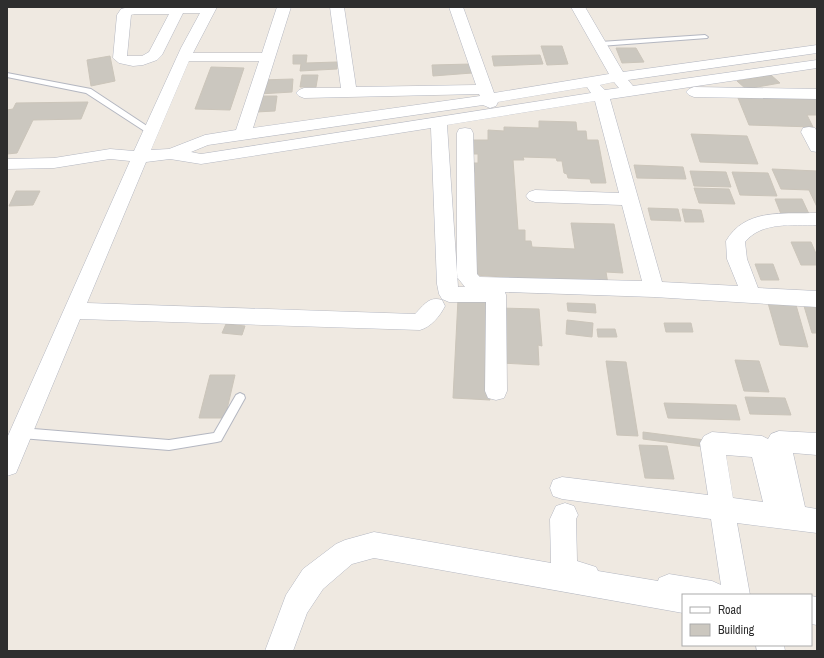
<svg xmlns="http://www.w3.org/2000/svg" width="824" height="658" viewBox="0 0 824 658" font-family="'Archivo Narrow',sans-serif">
  <rect width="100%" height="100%" fill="#efe9e1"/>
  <g fill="#cbc7bf" stroke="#cbc5ba">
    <polygon points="541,46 562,46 568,64 547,65"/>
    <polygon points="616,48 636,48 644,62 622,63"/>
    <polygon points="293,55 307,55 306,63 337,62 337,69 300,71 301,64 293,64"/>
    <polygon points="540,55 543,64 494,66 492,56"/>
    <polygon points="110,56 115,81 91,86 87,60"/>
    <polygon points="471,64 472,73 433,76 432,65"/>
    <polygon points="211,67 244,68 230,110 195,109"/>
    <polygon points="302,75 318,75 316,87 300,87"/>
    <polygon points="771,75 780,83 746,89 737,81"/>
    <polygon points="293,79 292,92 259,94 260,80"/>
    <polygon points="736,93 817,95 817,115 807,115 813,127 749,125"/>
    <polygon points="258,96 277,96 275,111 256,112"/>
    <polygon points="88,102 81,119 33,120 17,153 7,154 7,110 13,109 16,103"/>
    <polygon points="539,121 576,122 577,131 586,131 587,140 598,140 606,183 591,183 590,179 568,178 567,174 564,173 562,161 557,161 556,158 523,157 524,160 513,160 518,230 525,230 525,241 531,241 532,247 575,249 571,223 614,224 623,273 606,272 608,284 503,280 503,277 475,275 472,229 476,229 475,172 471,171 471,163 478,163 478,154 474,154 473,140 488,140 488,130 504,131 504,127 539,128"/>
    <polygon points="691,134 747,136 758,164 700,162"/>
    <polygon points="634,165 683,167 686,179 637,178"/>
    <polygon points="772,169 817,171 817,207 809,190 781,189"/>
    <polygon points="690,171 726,172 731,187 694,186"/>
    <polygon points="732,172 768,173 777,196 740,195"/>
    <polygon points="694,188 729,189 735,204 699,203"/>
    <polygon points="16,191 40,191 33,205 9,206"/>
    <polygon points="775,199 802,199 809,214 781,214"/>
    <polygon points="648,208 678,209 681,221 651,220"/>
    <polygon points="682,209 701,210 704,222 685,222"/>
    <polygon points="791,242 811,242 817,256 817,265 801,265"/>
    <polygon points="755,264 773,264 779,280 761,280"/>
    <polygon points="458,299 491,301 490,400 453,398"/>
    <polygon points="567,303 595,304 596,313 568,311"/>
    <polygon points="768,303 796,305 808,347 780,345"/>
    <polygon points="804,306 817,308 817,333 812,333"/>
    <polygon points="499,308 539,309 542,346 538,345 539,365 501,363"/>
    <polygon points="567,320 593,323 592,337 566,334"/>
    <polygon points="664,323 691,323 693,332 666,332"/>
    <polygon points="226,324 245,326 242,335 222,333"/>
    <polygon points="597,329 615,329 617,337 598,337"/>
    <polygon points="735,360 759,361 769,392 744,391"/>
    <polygon points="606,361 626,362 638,436 617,435"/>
    <polygon points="210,375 235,375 225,418 199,418"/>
    <polygon points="745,397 785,398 791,415 750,414"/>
    <polygon points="664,403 736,405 740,420 668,418"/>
    <polygon points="643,432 705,440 705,447 643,439"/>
    <polygon points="639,445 667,446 674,479 645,478"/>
  </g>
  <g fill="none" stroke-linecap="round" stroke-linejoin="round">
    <g stroke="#b4b7c1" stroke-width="2">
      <g id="lane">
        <polygon points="705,35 708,37 707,38 600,46 597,44 600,42"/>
        <polygon points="7,73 91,89 156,132 155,134 149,134 86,93 7,77"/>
        <polygon points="240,393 244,395 245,398 221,441 217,442 169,450 21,438 17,436 15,433 17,430 21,428 169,440 214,433 236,395"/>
      </g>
    </g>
    <g stroke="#b4b7c1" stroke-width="1">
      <g id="street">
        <path d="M129,7H217L193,53H262L277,7H291L253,128L480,96L479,94L304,98L299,96L296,93L299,90L304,88H341L330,7H344L356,87L476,85L449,7H463L494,93L609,74L571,7H585L623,72L817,45V53L628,80L633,86L817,60V68L610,99L662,282L738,286L727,259L726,241C745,208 784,214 817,213V225C792,226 762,221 745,242L747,259L758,288L817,291V307L654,297L505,292L506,295L507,391L504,398L496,400L488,398L485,391L486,302H449L442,299L439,294L437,284L431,128L201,164L170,159L146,162L87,303L415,314C424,305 429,296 442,300L445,306C440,316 431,327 420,330L80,319L16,473L7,476V438L130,161L110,159L54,168L7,169V159L54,158L110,149L134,151L181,48L200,13H183L162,55L157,60L143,65L133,66L119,63L113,58L117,15L121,9ZM134,14H169L149,52L142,56H127L131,15ZM189,61H259L236,130L205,135L169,149L151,150ZM614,82L619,88L605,90L600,85ZM587,87L591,93L201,154L191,152L208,145L483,105L490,108L496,106L498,102ZM595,101L619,193L535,190L529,192L526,196L529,200L535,202L622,205L642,281L480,277L477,274L473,133L471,129L465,128L459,129L457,133V277L465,287H458L447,125Z"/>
        <polygon points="694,87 817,89 817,99 694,97 689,95 686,92 689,89"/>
        <polygon points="809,127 815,128 817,132 817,152 811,151 801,132 803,128"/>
        <path d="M779,431L817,433V455L793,453L805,507L817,509V533L737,523L750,595H683V613L374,558L352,564L323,589L307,613L293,651H265L286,595L303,569L336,544L345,540L374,532L551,563L550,519L556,506L565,503L574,506L578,515L576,519L577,561L596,567L598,571L658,581L659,578L669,574L712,581L721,585L711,519L562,499L553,496L550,488L553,480L562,477L708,495L700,443L704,436L712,432L762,436L768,439L771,434ZM726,455L752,457L763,502L733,498Z"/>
        <polygon points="811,596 817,597 817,625 811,624"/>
        <polygon points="756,645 784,645 785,651 757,651"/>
      </g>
    </g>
    <use href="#lane" fill="#fff" fill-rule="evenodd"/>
    <use href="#street" fill="#fff" fill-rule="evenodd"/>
  </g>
  <rect width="824" height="658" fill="none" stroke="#2e2e2e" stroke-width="16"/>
  <rect x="682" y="594" width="130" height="52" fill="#ffffff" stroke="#ababab"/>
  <rect x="690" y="607" width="20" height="6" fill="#ffffff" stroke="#ababab"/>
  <text x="718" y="614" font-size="12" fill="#2e2e2e">Road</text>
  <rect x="690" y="624" width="20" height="12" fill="#cbc7bf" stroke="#ababab"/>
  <text x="718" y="634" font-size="12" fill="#2e2e2e">Building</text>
</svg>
